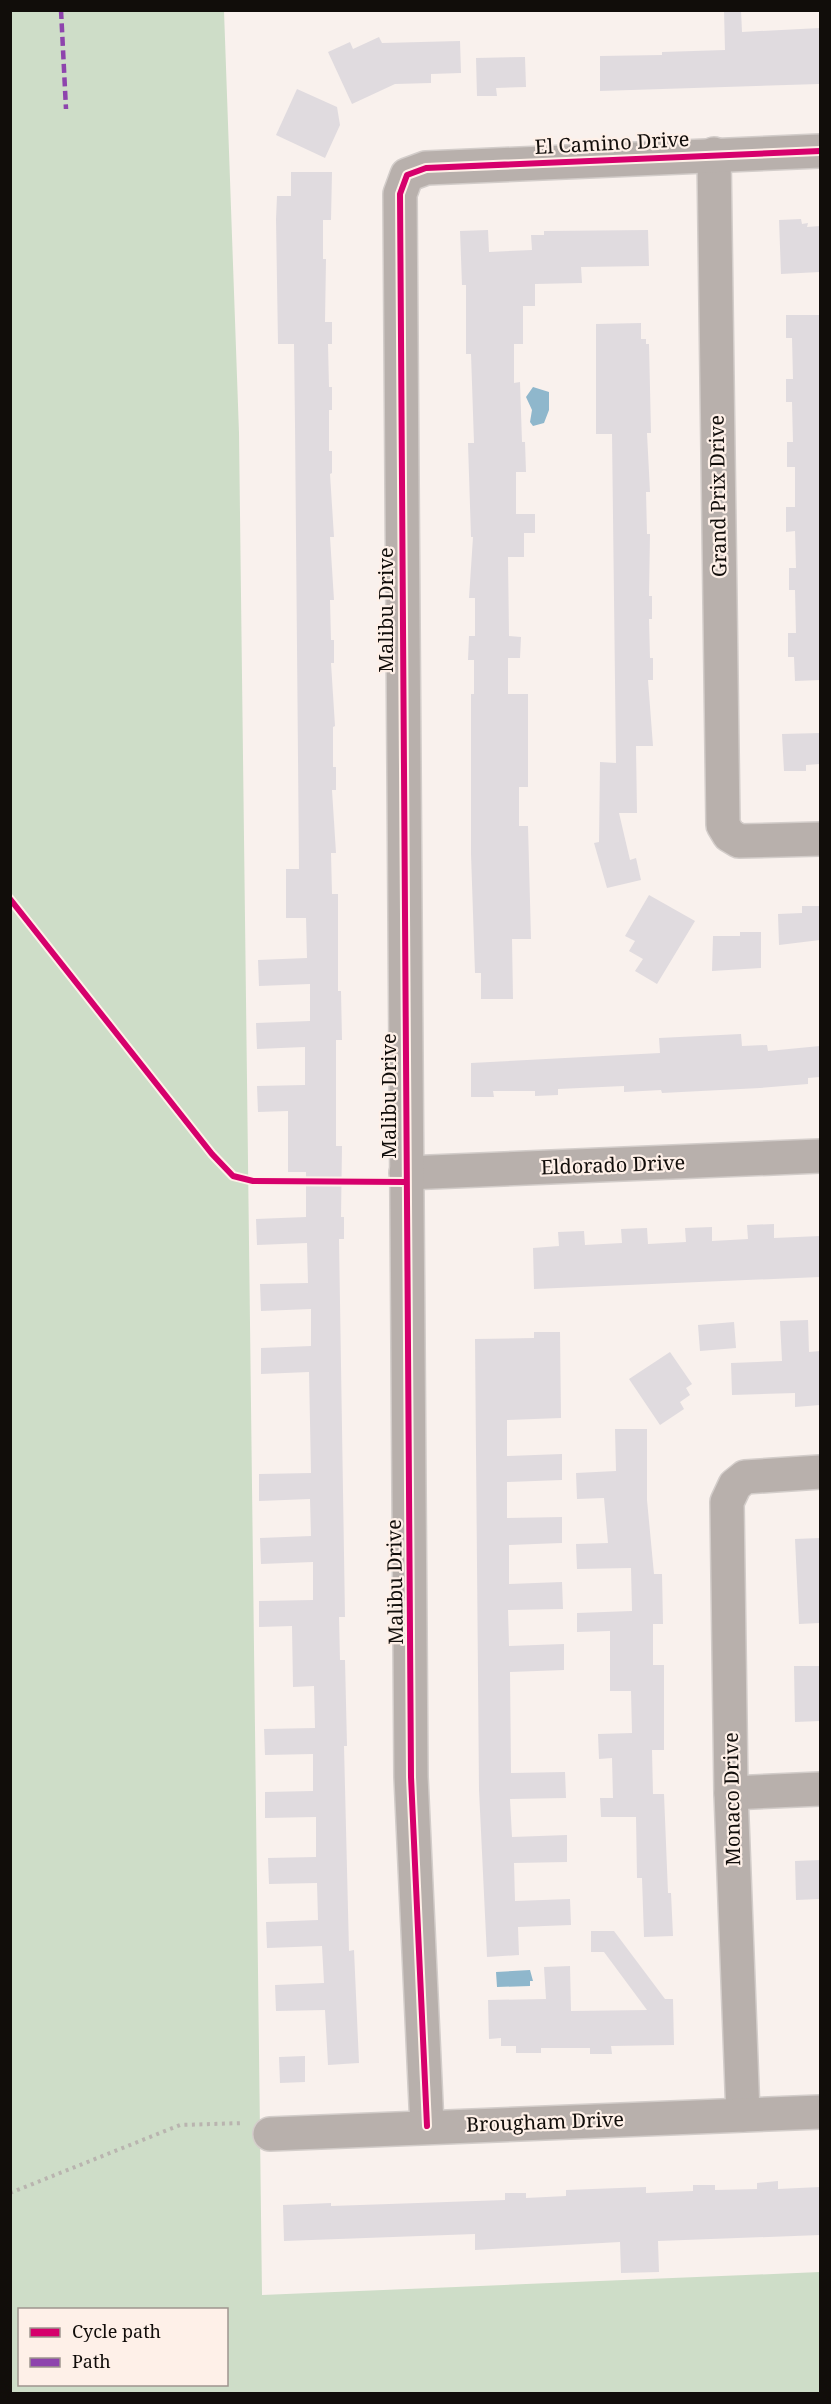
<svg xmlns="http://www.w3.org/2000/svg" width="831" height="2404" viewBox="0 0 831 2404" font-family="'Noto Serif',serif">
  <rect width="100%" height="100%" fill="#f9f1ed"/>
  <path fill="#ceddc8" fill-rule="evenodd" d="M11,11H224L239,433L262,2295L820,2272V2393L11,2394ZM20,2310H226V2384H20Z"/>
  <g fill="#8fb7cc">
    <polygon points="533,387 549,392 549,410 544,423 533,426 530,422 532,410 526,397"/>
    <polygon points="530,1970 533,1981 530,1981 530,1986 497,1987 496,1972"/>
  </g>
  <g fill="#e0dbdf">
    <polygon points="724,10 741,10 742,32 820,28 819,84 600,91 600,56 662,55 662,52 725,50"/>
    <polygon points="379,37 382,43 460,41 461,73 431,74 431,83 395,84 352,104 328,52 350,42 353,49"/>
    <polygon points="525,57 526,87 496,88 497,96 477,96 476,58"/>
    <polygon points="297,89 337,107 340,125 325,158 276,135"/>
    <polygon points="291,172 332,172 331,220 323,220 323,259 326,259 325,322 332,322 332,344 328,344 329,387 332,387 332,410 329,410 329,451 332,451 332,473 330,474 334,537 330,537 334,600 330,600 331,640 334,640 334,663 331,663 335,726 333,727 333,767 336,767 336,790 332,790 336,853 331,853 332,894 338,894 338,991 341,991 342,1040 336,1040 336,1146 342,1146 341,1217 344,1217 344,1239 339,1239 345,1617 339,1617 340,1660 345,1660 347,1746 344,1746 349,1951 354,1950 359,2063 328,2065 325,2010 276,2011 275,1985 324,1983 322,1946 267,1948 266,1922 318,1920 317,1883 269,1884 268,1858 316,1857 316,1817 265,1818 265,1792 313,1791 313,1754 265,1755 264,1729 315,1728 314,1686 293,1687 292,1626 259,1627 259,1601 313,1600 313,1562 261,1564 260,1538 311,1536 310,1499 259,1501 259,1474 311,1473 309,1372 261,1374 261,1348 311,1346 311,1309 261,1311 260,1284 308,1283 307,1243 257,1245 256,1219 306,1217 306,1172 288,1172 288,1111 258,1112 257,1086 305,1085 305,1047 257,1049 256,1023 310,1021 310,984 259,986 258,960 307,958 306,918 286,918 286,869 299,869 295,425 294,344 278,344 276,219 277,196 291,196"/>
    <polygon points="801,219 802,224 808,223 807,227 820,226 820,272 781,274 779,220"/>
    <polygon points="488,230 489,252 532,250 531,235 544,235 544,231 648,230 649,266 581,267 582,283 535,284 535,306 523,306 523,344 514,344 514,383 520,382 522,442 525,442 526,472 516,472 516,514 535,514 535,533 524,533 524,557 508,557 509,636 521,637 520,658 508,658 508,694 528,694 528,787 519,787 519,826 528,826 531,939 512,939 513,999 481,999 481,973 475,973 471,854 471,694 474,694 474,660 468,660 469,636 475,636 475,598 469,598 473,537 471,537 468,443 474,443 471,354 466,354 466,285 462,285 460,231"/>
    <polygon points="786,315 820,315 820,680 795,681 794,657 788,657 788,633 796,633 795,590 789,590 789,568 796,568 795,531 786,532 786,507 795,507 795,467 787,467 787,442 793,442 792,402 786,402 786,379 793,379 792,338 786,338"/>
    <polygon points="641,323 641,339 646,339 646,344 649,344 651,433 647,433 650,492 646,492 647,534 650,534 649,596 652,596 652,619 649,619 650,658 653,658 653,680 648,680 653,746 636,746 637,813 619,813 630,860 636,858 641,880 607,888 594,843 599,842 600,762 616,763 612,434 596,434 596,324"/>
    <polygon points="820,733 820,764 806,765 806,771 784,771 782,734"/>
    <polygon points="649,895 695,921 657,984 635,971 643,959 629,951 635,941 625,936"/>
    <polygon points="802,906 820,906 820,940 779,945 778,914 802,913"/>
    <polygon points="740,932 761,932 761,968 712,971 713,936 740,936"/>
    <polygon points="741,1034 742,1046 767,1045 768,1051 820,1046 820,1077 808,1078 808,1084 760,1088 662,1093 661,1090 624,1092 624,1086 558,1089 558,1095 535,1096 535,1091 493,1091 494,1097 471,1097 471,1063 660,1053 659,1038"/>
    <polygon points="774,1224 774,1238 820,1236 820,1277 534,1289 533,1248 559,1246 558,1232 584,1231 585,1245 622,1243 621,1229 647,1228 648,1244 686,1242 685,1228 712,1227 712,1241 748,1239 747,1225"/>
    <polygon points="808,1320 809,1352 820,1351 820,1405 795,1407 795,1393 732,1395 731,1363 782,1361 780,1321"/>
    <polygon points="734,1322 736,1348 700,1351 698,1325"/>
    <polygon points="534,1332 560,1332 561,1418 507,1420 507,1456 562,1454 562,1480 507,1482 507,1518 562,1517 562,1543 509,1545 509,1584 562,1582 563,1609 508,1610 509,1646 564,1644 564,1670 510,1672 511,1773 565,1772 566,1798 510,1799 512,1837 567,1835 567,1862 514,1863 515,1901 570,1899 571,1925 518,1927 519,1955 487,1957 479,1790 475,1339 534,1338"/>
    <polygon points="670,1352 692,1384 686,1388 690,1395 680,1402 684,1409 660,1425 629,1379"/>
    <polygon points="615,1429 647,1429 647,1500 654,1574 662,1574 663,1624 653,1624 653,1665 664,1665 664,1750 652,1750 653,1794 664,1794 668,1893 671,1893 673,1936 644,1937 642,1878 637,1878 636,1817 601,1817 600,1798 613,1798 612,1758 599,1759 598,1734 632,1733 631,1691 610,1691 610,1631 577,1632 577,1613 632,1611 631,1568 577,1569 576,1544 608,1543 604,1498 577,1499 576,1473 616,1471"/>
    <polygon points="820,1538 820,1623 799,1624 795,1539"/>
    <polygon points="794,1666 820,1666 820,1721 795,1722"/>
    <polygon points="820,1860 820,1899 796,1900 795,1861"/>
    <polygon points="591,1931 614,1931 665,1999 673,1999 674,2045 611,2046 612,2054 590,2054 590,2048 541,2048 541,2053 516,2053 516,2046 501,2046 501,2038 489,2039 488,2000 546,1999 544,1967 570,1966 571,2011 647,2010 604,1952 591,1952"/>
    <polygon points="305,2056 305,2082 280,2083 279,2057"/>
    <polygon points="778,2181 778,2189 820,2187 820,2235 658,2241 659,2272 621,2273 620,2242 475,2250 475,2234 284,2241 283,2205 331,2203 331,2206 505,2200 505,2193 526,2193 526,2198 566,2196 566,2190 646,2187 646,2193 693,2191 693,2185 715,2185 715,2190 757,2189 757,2183"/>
  </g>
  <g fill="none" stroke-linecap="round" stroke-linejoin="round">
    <g stroke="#d3cdca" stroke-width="36">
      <g id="minor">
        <polyline points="714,154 723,825 729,835 739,841 820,839"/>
        <polyline points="406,1173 820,1156"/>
        <polyline points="731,1793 820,1789"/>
        <polyline points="743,2115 731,1793 727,1502 735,1485 745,1477 820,1472"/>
        <polyline points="427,2126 411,1777 400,194 407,175 426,168 820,151"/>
        <polyline points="270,2134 820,2112"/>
      </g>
    </g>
    <polyline stroke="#b9b4af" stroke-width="4" stroke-dasharray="3 4.5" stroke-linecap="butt" points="10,2193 180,2125 244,2123"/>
    <use href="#minor" stroke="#b8b0ac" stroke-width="33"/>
    <polyline stroke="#8e44ad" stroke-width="4.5" stroke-dasharray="9 4.5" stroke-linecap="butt" points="61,10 66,109"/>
    <g stroke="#fef0e8" stroke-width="10">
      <g id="cycleway">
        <polyline points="10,899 212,1154 233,1176 253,1181 406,1182"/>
        <polyline points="427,2126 411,1777 400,194 407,175 426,168 820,151"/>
      </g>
    </g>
    <use href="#cycleway" stroke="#d6006c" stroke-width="6"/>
  </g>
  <g text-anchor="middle" stroke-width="4.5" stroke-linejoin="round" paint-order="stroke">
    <g font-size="20" fill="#110d0a" stroke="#fef0e8">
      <text transform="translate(612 143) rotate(-3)" y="7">El Camino Drive</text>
      <text transform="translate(718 496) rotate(-91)" y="7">Grand Prix Drive</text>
      <text transform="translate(386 610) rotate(-90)" y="7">Malibu Drive</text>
      <text transform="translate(389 1096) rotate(-90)" y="7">Malibu Drive</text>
      <text transform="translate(613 1165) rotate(-2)" y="7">Eldorado Drive</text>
      <text transform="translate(395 1582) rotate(-91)" y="7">Malibu Drive</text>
      <text transform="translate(732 1799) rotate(-91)" y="7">Monaco Drive</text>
      <text transform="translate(545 2122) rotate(-2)" y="7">Brougham Drive</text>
    </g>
  </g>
  <rect width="831" height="2404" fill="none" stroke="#110d0a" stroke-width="24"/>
  <rect x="18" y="2308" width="210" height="78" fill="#fef0e8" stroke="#9f958f" stroke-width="1.5"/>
  <rect x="30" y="2328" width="30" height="9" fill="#d6006c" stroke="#9f958f" stroke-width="1.5"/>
  <text x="72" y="2338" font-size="18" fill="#110d0a">Cycle path</text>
  <rect x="30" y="2358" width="30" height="9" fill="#8e44ad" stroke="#9f958f" stroke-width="1.5"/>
  <text x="72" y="2368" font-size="18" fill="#110d0a">Path</text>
</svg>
